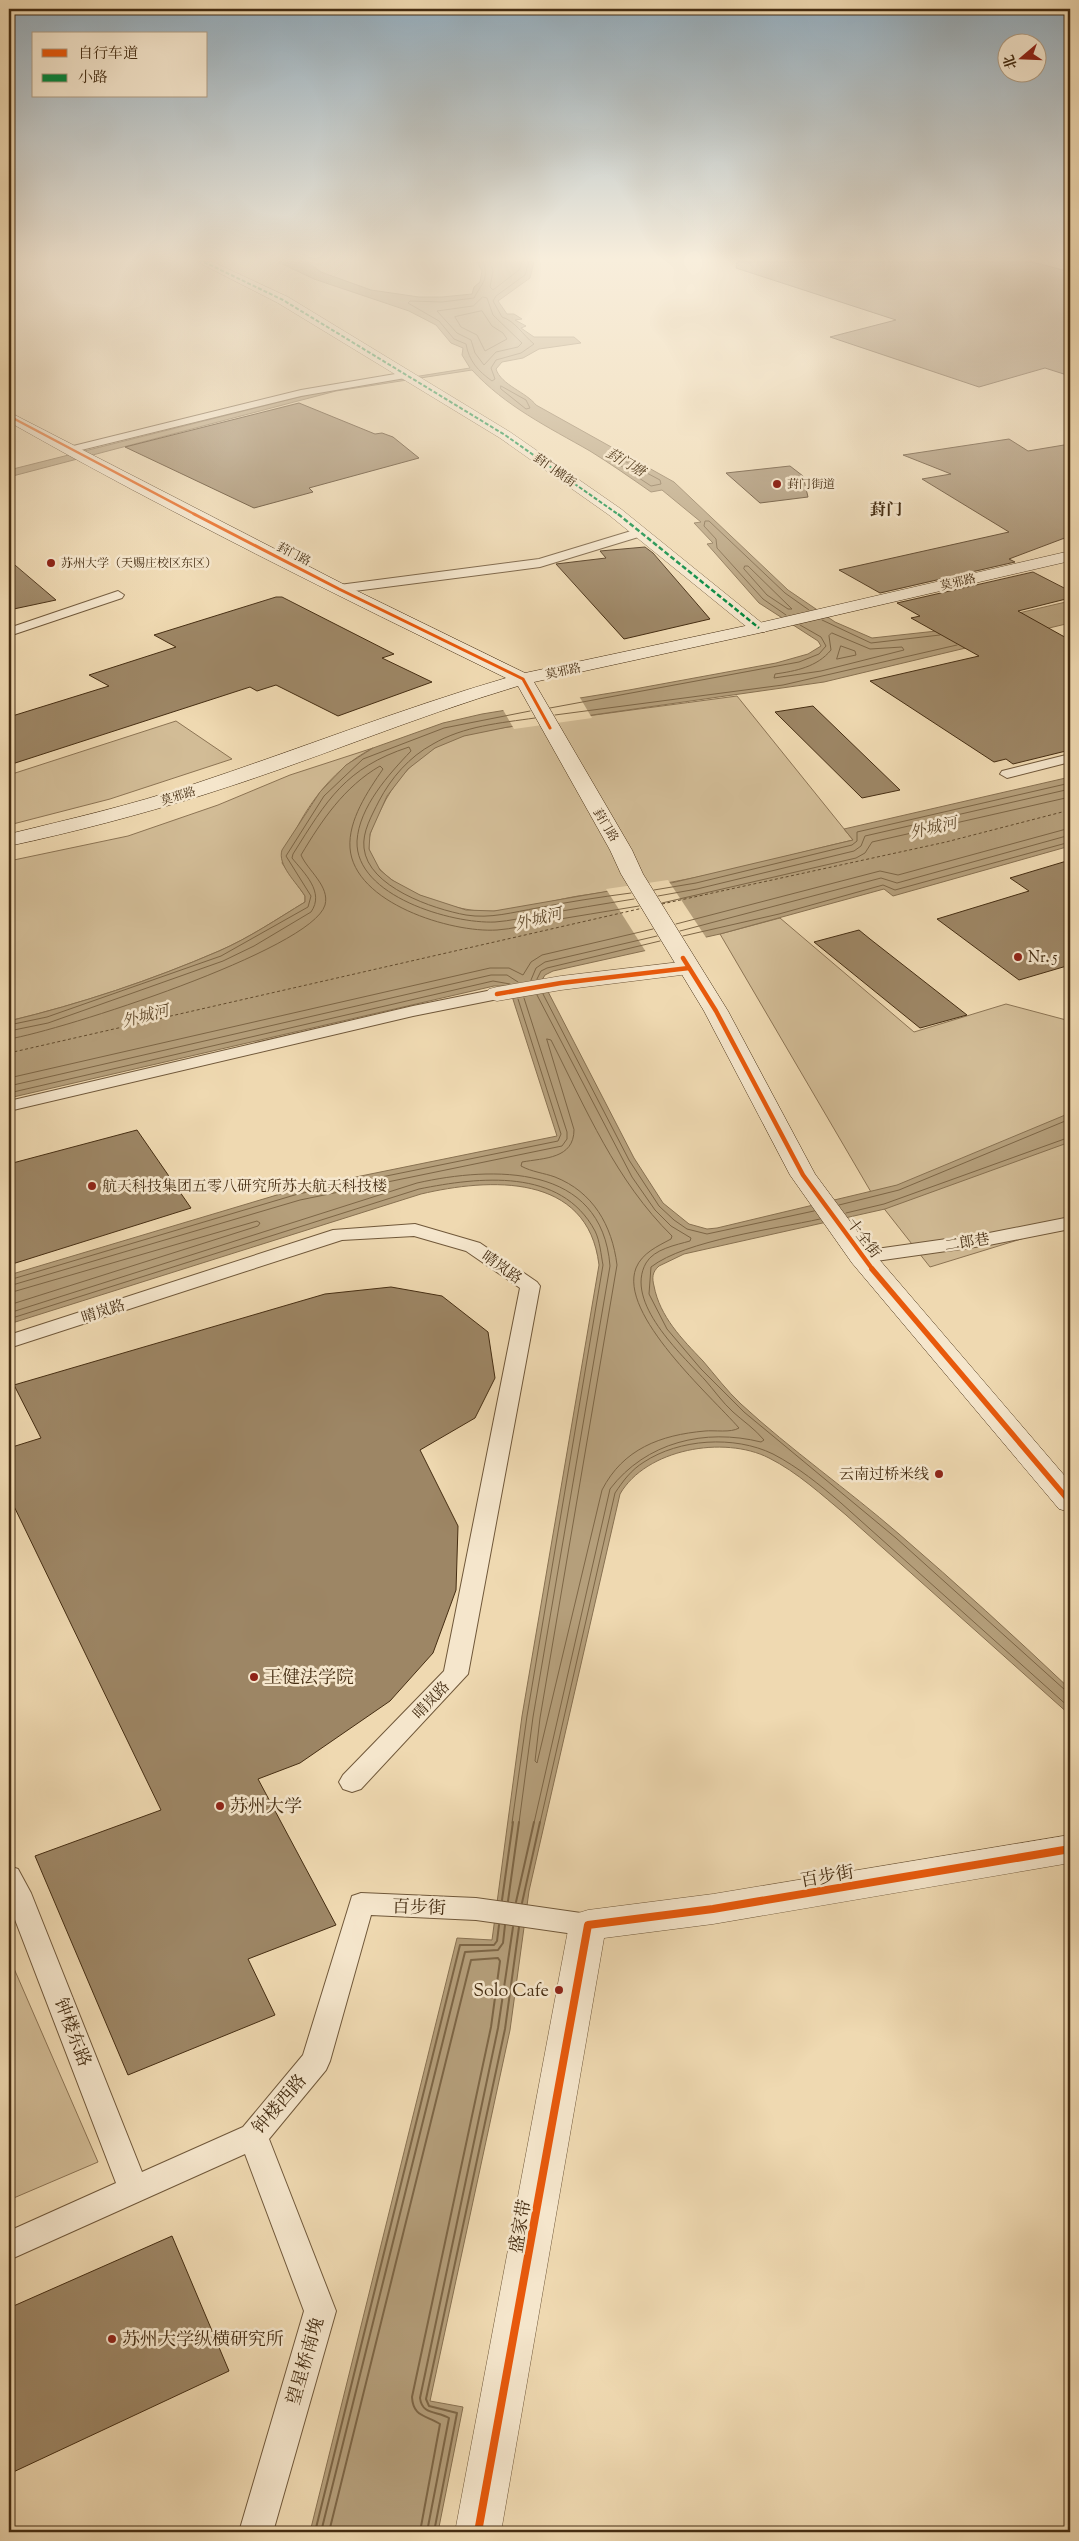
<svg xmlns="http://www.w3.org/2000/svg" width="1079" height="2541" viewBox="0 0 1079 2541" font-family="'Sorts Mill Goudy','Noto Serif SC',serif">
  <rect width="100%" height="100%" fill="#efd9b1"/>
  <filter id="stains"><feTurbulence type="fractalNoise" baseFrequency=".004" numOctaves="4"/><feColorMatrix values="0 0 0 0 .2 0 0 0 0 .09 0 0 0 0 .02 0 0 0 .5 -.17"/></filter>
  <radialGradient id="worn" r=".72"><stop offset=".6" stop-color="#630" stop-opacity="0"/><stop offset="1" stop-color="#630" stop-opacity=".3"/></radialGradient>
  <g fill="#d2bc96" stroke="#8c7454">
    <path d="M737,696L853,840C793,854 733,871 672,882C641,888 610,891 578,896C543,902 501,917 465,909C436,904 375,883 369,849C367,835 375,821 381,809C393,784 410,763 433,749C464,730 504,728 539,723C605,713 671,705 737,696Z"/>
    <polygon points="176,721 232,759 110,799 9,825 9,775"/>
    <path d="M373,748C329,770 297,817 282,863L305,896V902C277,919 249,938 219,951C152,980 80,1004 9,1021V861L128,836L218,805L290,775Z"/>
    <polygon points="780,918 914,1032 1006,1004 1070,1021 1070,1224 930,1267 871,1192 720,934"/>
    <polygon points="9,1957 98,2162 9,2200"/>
  </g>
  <path fill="#b59f7b" stroke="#887151" d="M278,262H307L321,272L371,290L419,297H442L472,294L474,287L480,282L482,271L477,262H534L530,278L498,301L507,314H514L522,319L515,320L526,326L521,328L534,337H574L581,343L539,349L523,358L502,362L496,369C501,385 526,392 536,405L674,482L788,590L835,622L872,638L946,630L1070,601V623L824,682L508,727L464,736L435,748L408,769L387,796L370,834L369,849L380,870L392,880L420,895L466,910L494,911L609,891L671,883L853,840L844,829L1070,777V846L893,896L884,889L720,934L553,971L545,975L542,980L634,1158L663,1203L689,1224L707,1229L717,1228L897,1185L1070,1113V1142L885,1209L684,1254L659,1266C652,1272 652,1278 654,1286C660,1317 682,1339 703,1361C715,1375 727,1391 741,1404C791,1450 847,1489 899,1534C957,1584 1014,1636 1070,1689V1715L846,1515C822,1495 797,1472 769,1458C724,1435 646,1449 620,1494L529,1891L510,2030L430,2401L463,2407L438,2532H310L457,1938L492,1940L522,1716L599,1265C588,1172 489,1178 421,1194L9,1324V1275L297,1189L557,1136L510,990L504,986H494L9,1098V1021C80,1004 152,980 219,951C249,938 277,919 305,902V896C297,883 277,865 282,850L320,792L346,765L373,748L443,723L482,714L629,690L776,663L808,654L821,646L818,641L759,603L707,544L713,543L694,523L701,522L662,490L651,492C631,478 611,464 590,451C548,427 505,406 472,370L336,391L9,477V470L319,392L470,368L462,355L463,348L451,343L436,325L409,311L314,279Z"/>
  <g fill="#efd9b1">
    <polygon points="579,696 592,718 514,729 502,708"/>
    <polygon points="668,880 707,939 646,952 606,889"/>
  </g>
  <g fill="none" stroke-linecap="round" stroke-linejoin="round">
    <g stroke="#7d6646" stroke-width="1">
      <path d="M483,262C490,279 481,284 474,298L442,302L410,301L408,303L439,321L454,339L466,344C469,361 478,371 492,381L495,379L491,368L496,360L521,353L534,344C523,335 515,321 502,317L493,301L496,296L525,275L529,262"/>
      <polyline points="490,262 493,271 490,287 493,290 519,270 522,262"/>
      <polygon points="483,297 487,298 493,315 522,343 518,347 496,352 484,365 475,353 471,340 457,333 437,311 473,306"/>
      <polygon points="482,311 492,326 503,333 507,339 485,351 477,335 461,327 455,317"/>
      <polygon points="501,386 526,400 530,408 526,409 501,389"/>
      <polygon points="615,456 660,480 661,484 651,486 612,460 612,457"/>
      <polygon points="745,566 748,566 792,609 788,609 767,595 744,569"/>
      <polyline points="786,615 763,599 717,548 716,539 704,526 705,521 709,521 785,593 809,610"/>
      <polyline points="822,620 871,643 940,635"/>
      <path d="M832,633L870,649L902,647L904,650L821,671L774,678L775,674C796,671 817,667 831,650L829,636Z"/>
      <polygon points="841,646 855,651 856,655 837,659"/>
      <polyline points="550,708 799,662 819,654 826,646 821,637 800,625"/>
      <polyline points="555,715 783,685 957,645"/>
      <path d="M535,718C500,723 464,726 433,744C409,757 391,778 379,801C372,815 362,832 364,848C368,887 433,909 466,915C490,919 514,912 537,908C568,902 600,897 631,893"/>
      <polyline points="654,890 696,883 852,845 857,841 857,832 1070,783"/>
      <polyline points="658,896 697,889 854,851 861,846 865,836 1070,789"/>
      <polyline points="662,903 856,858 865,853 872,842 1070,797"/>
      <polyline points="676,924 880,871 898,875 1070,828"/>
      <polyline points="680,931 881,878 897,883 1070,835"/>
      <polyline points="683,936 779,914 883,885 895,890 1070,842"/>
      <polyline points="537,979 541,971 547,968 660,941"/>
      <polyline points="531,980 536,968 545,962 657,936"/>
      <polyline points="543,994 629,1160 659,1206 674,1220 687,1229 707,1234 814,1211"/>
      <polyline points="9,1025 47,1017 221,956 308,907 311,896 286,856 324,796 363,759 444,728 530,711"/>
      <path d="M9,1031L48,1023L223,961L254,946L311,912C325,892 304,873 292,858L293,854C327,800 345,768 409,747L411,751C389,774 359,807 357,841C355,896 452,924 495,922C510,921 526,917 540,915C572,909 603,904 634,899"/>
      <path d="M9,1039C59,1031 312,950 325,905C330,886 308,871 301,855C322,820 344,787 380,766L383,769C368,791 348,820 350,848C354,903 451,933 497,930C512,929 527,925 542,922C574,917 607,911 639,906"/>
      <path d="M547,1039L551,1040C586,1109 616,1181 672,1236L671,1239C658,1246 642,1253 636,1268C618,1314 711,1396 739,1428C731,1433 714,1430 705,1431C660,1435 623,1449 602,1490L537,1763L535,1761L540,1718L617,1265C612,1225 593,1192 555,1177C544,1173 532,1172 521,1166L522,1162C544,1158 574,1159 574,1130Z"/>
      <polyline points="9,1078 490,968 509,968 523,975 531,962 542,955 653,929"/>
      <polyline points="9,1086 491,975 507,975 518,982"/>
      <polyline points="9,1093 493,981 510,984"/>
      <polyline points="839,1205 899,1190 1070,1119"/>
      <polyline points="846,1213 884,1204 1070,1137"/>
      <path d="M820,1219C775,1229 686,1240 651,1267L649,1294L667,1329L701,1369L744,1412L896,1538L1065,1690L1070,1692"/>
      <polyline points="9,1280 298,1194 558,1141 561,1134 518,999"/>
      <polyline points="9,1286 300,1200 562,1146 567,1139 567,1132 524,998"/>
      <polyline points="9,1293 257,1221 260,1223 258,1226 9,1305"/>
      <path d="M9,1313L417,1183C493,1166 602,1163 610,1266L533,1717L519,1823"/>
      <path d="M9,1319L419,1189C479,1177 561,1167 595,1231C600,1241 601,1255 603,1265L527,1716L512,1823"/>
      <path d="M534,1823L610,1489C646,1442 705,1428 761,1442L764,1440C755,1429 743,1421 733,1412C722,1402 714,1390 705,1380C681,1354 624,1302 646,1263C654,1249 676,1245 690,1241L691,1238L671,1226L655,1210L632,1177L537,995"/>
      <path d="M540,1823L615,1493C623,1481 631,1470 644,1462C679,1439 734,1435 773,1454C798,1467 820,1485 841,1503L1070,1708"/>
    </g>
    <g stroke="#7d6646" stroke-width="2">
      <polyline points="502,1900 513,1822"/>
      <polyline points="508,1901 519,1822"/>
      <polyline points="516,1902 534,1822"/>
      <polyline points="522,1903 540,1822"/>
      <polyline points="315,2532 460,1945 494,1945 497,1941 499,1925"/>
      <polyline points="321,2532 465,1952 498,1950 503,1943 505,1925"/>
      <path d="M329,2532L471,1960L498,1958L500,1961L491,2027L412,2397C413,2417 426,2415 440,2424L420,2532"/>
      <path d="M427,2532L449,2418C437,2411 422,2415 420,2398L498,2028L513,1927"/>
      <polyline points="434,2532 457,2413 429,2406 426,2399 505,2029 519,1927"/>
    </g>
    <g stroke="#614a2c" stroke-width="1" stroke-dasharray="3 2.5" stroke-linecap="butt">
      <polyline points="662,904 946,842 1070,810"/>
      <polyline points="9,1053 643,908"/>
    </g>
  </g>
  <g fill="#9d8665" stroke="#452d12">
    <polygon points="737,262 1033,262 1070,272 1070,376 1045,368 979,387 830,337 896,320 736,268"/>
    <polygon points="299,403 375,434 382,433 393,437 419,458 309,488 313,492 254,508 125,447"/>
    <polygon points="1009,439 1028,451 1070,444 1070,536 1009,559 1015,562 880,593 839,570 1009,532 922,479 951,474 903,455"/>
    <polygon points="790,466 803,476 808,497 760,503 726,473"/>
    <polygon points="645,547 653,553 710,619 624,639 556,564 606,558 600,551"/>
    <polygon points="9,560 56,600 9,610"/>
    <polygon points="1033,572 1070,591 1070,598 1018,611 1070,640 1070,750 1013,764 1006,759 994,762 870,681 979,656 911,618 920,616 897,603"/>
    <polygon points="276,597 282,597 394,654 382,658 432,682 338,716 276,685 257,691 250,687 9,765 9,717 109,686 89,675 176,647 154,635"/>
    <polygon points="813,706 900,790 862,798 775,712"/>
    <polygon points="1070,860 1070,965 1019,980 937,919 1029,891 1010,878"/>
    <polygon points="859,930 870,939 967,1015 920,1028 814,942"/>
    <polygon points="137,1130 191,1208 9,1265 9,1164"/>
    <polygon points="391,1287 442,1296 488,1332 495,1378 475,1418 420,1450 458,1526 456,1590 433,1653 390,1701 300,1763 258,1779 336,1925 248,1959 275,2015 128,2075 35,1856 161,1810 9,1496 9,1448 41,1438 14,1385 325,1294"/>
    <polygon points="172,2236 229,2371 9,2474 9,2308"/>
  </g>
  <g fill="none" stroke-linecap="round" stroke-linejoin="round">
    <g stroke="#70583a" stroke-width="2">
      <g id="lane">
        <polygon points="407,372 412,375 411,377 301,396 69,453 63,450 65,448 301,390"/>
        <polygon points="641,528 647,532 645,535 540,567 339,593 333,589 339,585 539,559"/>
        <polygon points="118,591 124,595 122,598 9,636 9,628"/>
        <polygon points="1070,754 1070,762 1007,778 1000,774 1002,771"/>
        <polygon points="497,989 503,990 506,994 503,998 413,1016 9,1111 9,1101 413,1006"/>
        <polygon points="1070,1217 1070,1229 989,1245 862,1263 855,1261 852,1257 855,1253 862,1251 989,1233"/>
        <polygon points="415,1224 480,1243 537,1282 540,1286 468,1674 361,1789 352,1792 343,1789 339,1782 343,1775 444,1671 520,1288 466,1251 414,1236 342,1240 9,1348 9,1335 333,1230"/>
        <polygon points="9,1866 18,1869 31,1893 142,2172 243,2127 303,2055 352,1896 361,1893 476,1898 588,1914 598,1917 602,1925 598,1933 588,1936 476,1920 371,1915 330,2061 326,2070 269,2139 336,2311 273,2532 239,2532 304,2311 245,2154 9,2260 9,2231 116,2183 9,1904"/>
      </g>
    </g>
    <g stroke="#70583a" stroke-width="1">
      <g id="street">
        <polygon points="198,262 213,262 288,297 510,432 621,509 768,628 765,632 753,632 609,515 500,438 278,303"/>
        <polygon points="689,961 697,963 701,968 697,973 561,990 497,1001 489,999 485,994 489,989 497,987 561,976"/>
        <polygon points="1070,1835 1070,1863 713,1924 604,1938 501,2532 455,2532 569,1925 575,1914 588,1910 713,1894"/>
      </g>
    </g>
    <g stroke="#452d12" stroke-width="1">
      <path id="secondary" d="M9,412L345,585L525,673L759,623L1070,551V561L759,633L534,682L632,850L643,874L728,1011L815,1174L872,1251L1070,1482V1512L1059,1509L852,1263L790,1175L704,1011L621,874L610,850L518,686C411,718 309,762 203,795C139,815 74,832 9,846V834C70,819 132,805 191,785C297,750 400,709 506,678C339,596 171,514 9,422Z"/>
    </g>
    <use href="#lane" fill="#f5e6cc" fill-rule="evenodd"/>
    <use href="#street" fill="#f5e6cc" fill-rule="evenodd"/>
    <use href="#secondary" fill="#f5e6cc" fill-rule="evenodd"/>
    <polyline stroke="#00873e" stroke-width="2" stroke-dasharray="4 2" stroke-linecap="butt" points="204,262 283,300 505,435 619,515"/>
    <polyline stroke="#00873e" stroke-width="2.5" stroke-dasharray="5 2.5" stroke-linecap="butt" points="618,514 759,628"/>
    <g stroke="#f5e6cc" stroke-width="4.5">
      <polyline id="cycleway-far4" points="9,416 196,515"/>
    </g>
    <g stroke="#f5e6cc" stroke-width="5">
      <polyline id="cycleway-far3" points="194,514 339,589 523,679 550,728"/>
    </g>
    <g stroke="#f5e6cc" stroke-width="7">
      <g id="cycleway-far2">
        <polyline points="683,958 716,1011 803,1175 873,1270"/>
        <polyline points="497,994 561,983 689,968"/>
      </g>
    </g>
    <g stroke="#f5e6cc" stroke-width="9">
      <polyline id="cycleway-far1" points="872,1269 1070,1502"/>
    </g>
    <g stroke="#f5e6cc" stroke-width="11">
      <polyline id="cycleway" points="478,2532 588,1925 713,1909 1070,1849"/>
    </g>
    <use href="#cycleway-far4" stroke="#e8590c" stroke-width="2.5"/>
    <use href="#cycleway-far3" stroke="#e8590c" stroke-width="3"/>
    <use href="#cycleway-far2" stroke="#e8590c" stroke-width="4.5"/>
    <use href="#cycleway-far1" stroke="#e8590c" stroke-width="5.5"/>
    <use href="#cycleway" stroke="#e8590c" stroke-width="8"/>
  </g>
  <linearGradient id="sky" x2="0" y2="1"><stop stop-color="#93acbc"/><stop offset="0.42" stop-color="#f8eedc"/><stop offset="1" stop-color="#f8eedc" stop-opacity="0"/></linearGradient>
  <rect width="1079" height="617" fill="url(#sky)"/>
  <g fill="#8f2418" stroke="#f5e6cc" stroke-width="2">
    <circle cx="777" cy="484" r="5"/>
    <circle cx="51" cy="563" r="5"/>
    <circle cx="1018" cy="957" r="5"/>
    <circle cx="92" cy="1186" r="5"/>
    <circle cx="939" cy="1474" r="5"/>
    <circle cx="254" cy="1677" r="5"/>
    <circle cx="220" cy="1806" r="5"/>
    <circle cx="559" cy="1990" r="5"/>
    <circle cx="112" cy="2339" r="5"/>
  </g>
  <g text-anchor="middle" stroke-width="5" stroke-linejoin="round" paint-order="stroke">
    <g font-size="12" fill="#452d12" stroke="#f5e6cc">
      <text transform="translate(555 470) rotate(35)" y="4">葑门横街</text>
      <text transform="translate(294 554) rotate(27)" y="4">葑门路</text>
      <text transform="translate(958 582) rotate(-13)" y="4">莫邪路</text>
      <text transform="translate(563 671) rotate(-12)" y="4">莫邪路</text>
      <text transform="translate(178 796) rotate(-17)" y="4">莫邪路</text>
      <text transform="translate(606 825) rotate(59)" y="4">葑门路</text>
    </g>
    <g font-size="12" fill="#452d12" stroke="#f5e6cc" text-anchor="start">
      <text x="787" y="488">葑门街道</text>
      <text x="61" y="567">苏州大学（天赐庄校区东区）</text>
    </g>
    <g font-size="14" font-style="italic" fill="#614a2c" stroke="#f5e6cc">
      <text transform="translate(626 462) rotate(30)" y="5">葑门塘</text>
    </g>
    <g font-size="15" fill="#452d12" stroke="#f5e6cc" text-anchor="start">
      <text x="1028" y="962">Nr. 5</text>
      <text x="102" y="1191">航天科技集团五零八研究所苏大航天科技楼</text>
      <text x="929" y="1479" text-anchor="end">云南过桥米线</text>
    </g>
    <g font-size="15" fill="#452d12" stroke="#f5e6cc">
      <text transform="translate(864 1238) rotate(53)" y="5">十全街</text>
      <text transform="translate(967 1242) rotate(-9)" y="5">二郎巷</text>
      <text transform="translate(502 1267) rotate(35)" y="5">晴岚路</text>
      <text transform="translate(103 1311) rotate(-18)" y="5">晴岚路</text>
      <text transform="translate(431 1700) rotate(-46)" y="5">晴岚路</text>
    </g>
    <g font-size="16" font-weight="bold" fill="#452d12" stroke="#f5e6cc">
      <text x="886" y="515">葑门</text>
    </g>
    <g font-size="16" font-style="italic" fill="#614a2c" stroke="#f5e6cc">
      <text transform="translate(933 827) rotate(-13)" y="6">外城河</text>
      <text transform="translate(538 918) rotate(-14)" y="6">外城河</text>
      <text transform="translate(145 1015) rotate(-14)" y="6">外城河</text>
    </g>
    <g font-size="18" fill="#452d12" stroke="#f5e6cc" text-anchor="start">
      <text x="264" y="1683">王健法学院</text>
      <text x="230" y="1812">苏州大学</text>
      <text x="549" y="1996" text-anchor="end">Solo Cafe</text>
      <text x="122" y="2345">苏州大学纵横研究所</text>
    </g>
    <g font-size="18" fill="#452d12" stroke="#f5e6cc">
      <text transform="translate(827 1876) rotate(-10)" y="6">百步街</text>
      <text transform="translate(419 1907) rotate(2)" y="6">百步街</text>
      <text transform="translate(73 2032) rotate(69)" y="6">钟楼东路</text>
      <text transform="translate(279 2104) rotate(-49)" y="6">钟楼西路</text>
      <text transform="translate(520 2226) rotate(-80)" y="6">盛家带</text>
      <text transform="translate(305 2361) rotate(-74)" y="6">望星桥南堍</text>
    </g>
  </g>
  <rect width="1079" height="2541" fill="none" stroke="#efd9b1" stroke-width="30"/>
  <rect x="10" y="10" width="1059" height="2521" fill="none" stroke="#452d12" stroke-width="2.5"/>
  <rect x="15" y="15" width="1049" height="2511" fill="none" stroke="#452d12"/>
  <rect x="32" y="32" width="175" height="65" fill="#f5e6cc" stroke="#af9c82"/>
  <rect x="42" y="49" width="25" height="8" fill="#e8590c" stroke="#af9c82"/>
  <text x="78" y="58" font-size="15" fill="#452d12">自行车道</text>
  <rect x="42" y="74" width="25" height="8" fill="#00873e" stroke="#af9c82"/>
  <text x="78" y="82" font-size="15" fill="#452d12">小路</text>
  <g transform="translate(1022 58) rotate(251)"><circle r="24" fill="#f5e6cc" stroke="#af9c82"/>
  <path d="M0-4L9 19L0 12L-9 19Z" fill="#8f2418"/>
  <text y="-8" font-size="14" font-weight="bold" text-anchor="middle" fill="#452d12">北</text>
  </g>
  <rect width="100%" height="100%" filter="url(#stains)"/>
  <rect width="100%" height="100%" fill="url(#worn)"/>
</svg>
